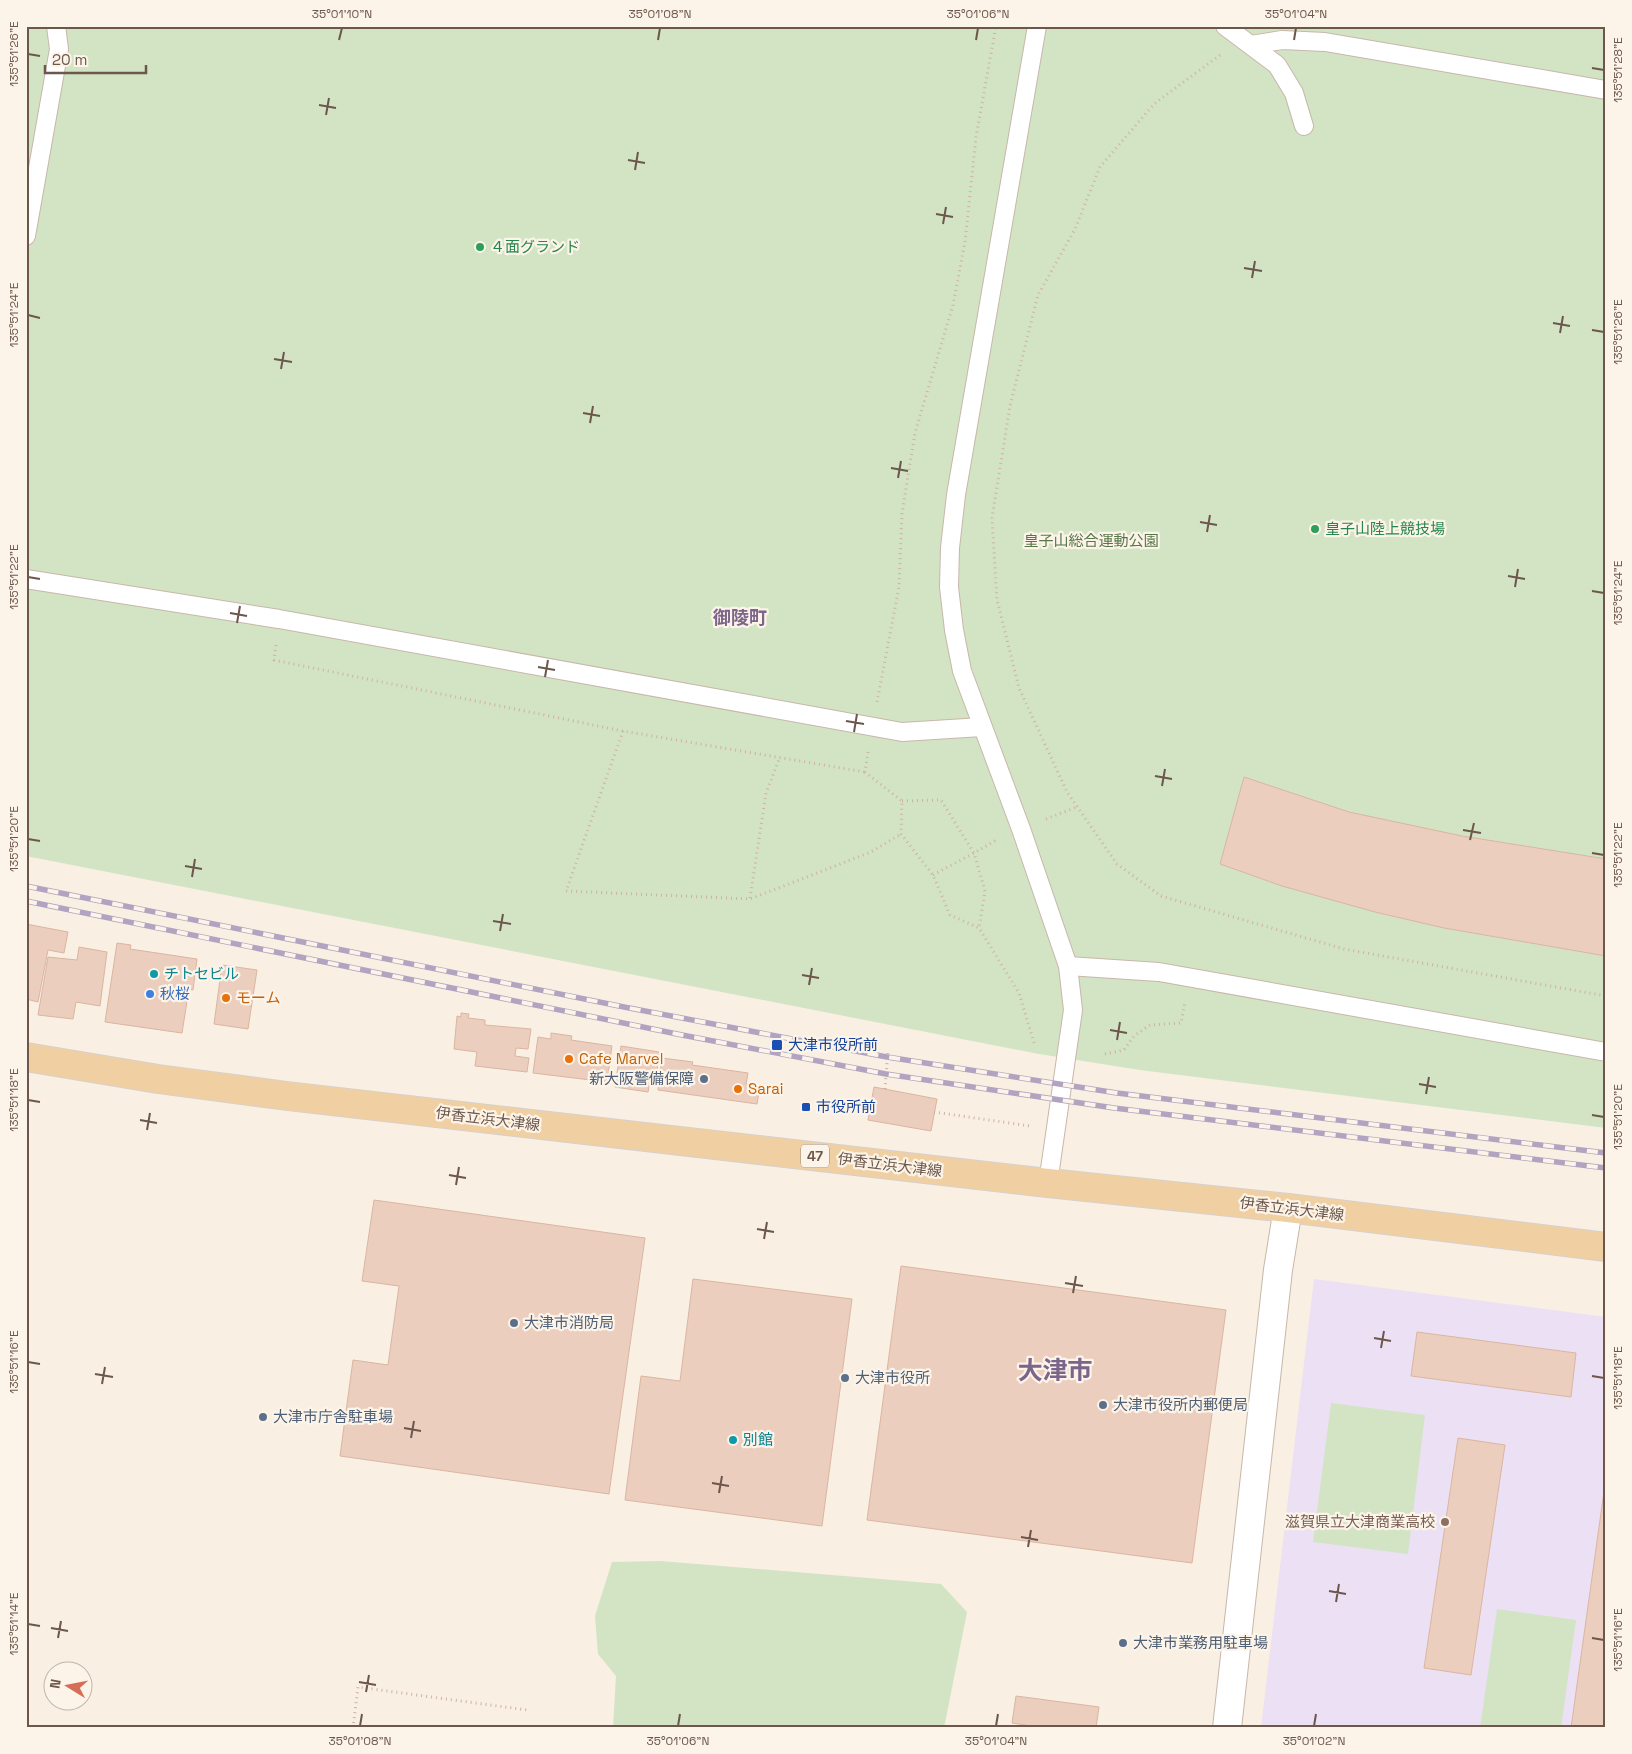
<svg xmlns="http://www.w3.org/2000/svg" width="1632" height="1754" viewBox="0 0 1632 1754" font-family="'Space Grotesk','Noto Sans JP',sans-serif">
  <rect width="100%" height="100%" fill="#f9efe3"/>
  <polygon fill="#ece0f5" points="1314,1279 1606,1317 1606,1728 1261,1728"/>
  <g fill="#d2e4c4">
    <polygon points="26,26 1606,26 1606,1128 1140,1070 1039,1054 26,856"/>
    <polygon points="1331,1403 1425,1415 1408,1554 1313,1542"/>
    <polygon points="660,1561 941,1584 967,1612 944,1728 613,1728 616,1676 598,1654 595,1616 612,1562"/>
    <polygon points="1497,1609 1576,1620 1561,1728 1480,1728"/>
  </g>
  <g fill="#ebcebe" stroke="#dbb5a0">
    <polygon points="1244,777 1349,812 1462,836 1606,859 1606,956 1444,928 1375,912 1282,886 1220,864"/>
    <polygon points="26,924 68,932 64,953 48,950 38,1002 26,999"/>
    <polygon points="117,943 131,945 130,949 197,959 193,990 189,989 182,1033 105,1022"/>
    <polygon points="79,947 107,952 100,1006 76,1002 73,1019 38,1015 48,957 77,960"/>
    <polygon points="222,965 257,970 248,1029 214,1024"/>
    <polygon points="461,1013 469,1014 468,1018 485,1020 485,1025 531,1029 528,1049 516,1048 515,1056 529,1058 527,1072 475,1066 477,1052 454,1049 457,1016 461,1017"/>
    <polygon points="551,1033 572,1036 571,1040 612,1046 607,1082 533,1073 538,1037 551,1039"/>
    <polygon points="621,1046 659,1052 657,1070 652,1070 648,1092 615,1087"/>
    <polygon points="662,1058 693,1062 692,1065 748,1073 746,1084 760,1086 757,1104 658,1090"/>
    <polygon points="874,1087 937,1099 931,1131 868,1120"/>
    <polygon points="374,1200 645,1238 609,1494 340,1456 353,1360 388,1365 399,1286 362,1281"/>
    <polygon points="901,1266 1226,1310 1192,1563 867,1520"/>
    <polygon points="693,1279 852,1299 822,1526 625,1500 641,1376 680,1381"/>
    <polygon points="1417,1332 1576,1353 1571,1397 1411,1376"/>
    <polygon points="1458,1438 1505,1445 1471,1675 1424,1668"/>
    <polygon points="1606,1477 1606,1728 1571,1728"/>
    <polygon points="1016,1696 1099,1707 1096,1728 1044,1728 1012,1723"/>
  </g>
  <g fill="none" stroke-linecap="round" stroke-linejoin="round">
    <g stroke="#c8b7ab" stroke-width="20">
      <g id="service">
        <polyline points="1037,26 956,495 950,548 949,587 954,630 962,671 1021,829 1068,966 1073,1010 1048,1183"/>
        <polyline points="1225,26 1277,65 1294,93 1304,126"/>
        <polyline points="1251,45 1282,40 1325,42 1606,90"/>
        <polyline points="26,236 59,49 56,26"/>
        <polyline points="26,579 279,619 902,732 982,727"/>
        <polyline points="1068,966 1159,972 1606,1052"/>
      </g>
    </g>
    <g stroke="#c8b7ab" stroke-width="30">
      <polyline id="minor" points="1227,1728 1278,1270 1288,1208"/>
    </g>
    <g stroke="#d6d0cd" stroke-width="30">
      <polyline id="primary" points="26,1057 158,1079 287,1096 1048,1183 1288,1208 1606,1247"/>
    </g>
    <g stroke="#cfb2a2" stroke-width="3" stroke-dasharray="1 4" stroke-linecap="butt">
      <polyline points="1220,55 1154,104 1100,167 1075,229 1038,295 1010,406 992,518 997,600 1019,688 1067,792 1117,864 1161,896 1344,949 1606,996"/>
      <polyline points="276,645 274,660 623,731 865,772"/>
      <polyline points="877,702 899,587 902,513 915,433 953,305 965,242 976,137 996,26"/>
      <polyline points="623,731 566,891 750,899 871,852 901,834"/>
      <polyline points="868,752 865,772 902,801 901,834 933,875 950,915 979,928 1019,993 1035,1046"/>
      <polyline points="902,801 941,800 974,853 985,891 979,928"/>
      <polyline points="1046,819 1077,807"/>
      <polyline points="933,875 974,853 998,839"/>
      <polyline points="750,898 766,793 780,757"/>
      <polyline points="1105,1054 1124,1050 1134,1036 1150,1025 1181,1023 1185,1002"/>
      <polyline points="885,1089 888,1050"/>
      <polyline points="934,1112 1030,1126"/>
      <polyline points="353,1728 358,1687 527,1710"/>
    </g>
    <use href="#service" stroke="#fff" stroke-width="18"/>
    <use href="#minor" stroke="#fff" stroke-width="28"/>
    <use href="#primary" stroke="#f0d0a3" stroke-width="28"/>
    <g stroke="#b2a4c0" stroke-width="5.5">
      <g id="rail">
        <polyline points="26,886 624,1007 887,1057 1117,1093 1606,1153"/>
        <polyline points="26,901 682,1035 886,1074 1114,1108 1606,1168"/>
      </g>
    </g>
    <use href="#rail" stroke="#fcf4e8" stroke-width="4" stroke-dasharray="11" stroke-linecap="butt"/>
  </g>
  <path fill="none" stroke="#6d574c" stroke-width="2" d="M339,40L342,28M658,40L660,28M976,40L978,28M1294,40L1296,28M28,54L40,56M1592,68L1604,70M319,105L336,108M326,115L329,98M628,160L645,163M635,170L638,152M936,214L953,217M943,224L946,207M1244,268L1262,271M1252,278L1255,261M28,315L40,318M1553,323L1570,326M1592,330L1604,332M1560,333L1563,316M274,359L292,362M281,369L284,352M583,413L600,416M590,423L593,406M891,468L908,471M898,478L901,461M1200,522L1217,525M1207,532L1210,515M1508,576L1525,579M28,577L40,579M1515,587L1518,569M1592,591L1604,593M230,613L247,616M237,623L240,606M538,667L555,670M545,677L548,660M846,721L864,724M854,732L857,714M1155,776L1172,779M1162,786L1165,769M1463,830L1481,833M28,839L40,841M1470,840L1474,823M1592,853L1604,855M185,866L202,869M192,877L195,859M493,921L511,924M500,931L503,914M802,975L819,978M809,985L812,968M1110,1030L1127,1033M1117,1040L1120,1022M1419,1084L1436,1087M1426,1094L1429,1077M28,1100L40,1102M1592,1115L1604,1117M140,1120L157,1123M147,1130L150,1113M449,1175L466,1178M456,1185L459,1167M757,1229L774,1232M764,1239L767,1222M1065,1283L1083,1286M1073,1293L1076,1276M1374,1338L1391,1341M1381,1348L1384,1331M28,1362L40,1364M95,1374L113,1377M1592,1376L1604,1378M102,1384L105,1367M404,1428L421,1431M411,1438L414,1421M712,1483L729,1486M719,1493L722,1476M1021,1537L1038,1540M1028,1547L1031,1530M1329,1591L1346,1594M1336,1602L1339,1584M28,1624L40,1626M51,1628L68,1631M58,1638L61,1621M1592,1638L1604,1640M359,1682L376,1685M366,1692L369,1675M360,1726L362,1714M678,1726L680,1714M996,1726L998,1714M1314,1726L1316,1714"/>
  <g fill="#2e9e5b" stroke="#fcf4e8" stroke-width="2">
    <circle cx="480" cy="247" r="5"/>
    <circle cx="1315" cy="529" r="5"/>
  </g>
  <g fill="#0f9aa8" stroke="#fcf4e8" stroke-width="2">
    <circle cx="154" cy="974" r="5"/>
    <circle cx="733" cy="1440" r="5"/>
  </g>
  <circle fill="#3f7fe0" stroke="#fcf4e8" stroke-width="2" cx="150" cy="994" r="5"/>
  <g fill="#e8710a" stroke="#fcf4e8" stroke-width="2">
    <circle cx="226" cy="998" r="5"/>
    <circle cx="569" cy="1059" r="5"/>
    <circle cx="738" cy="1089" r="5"/>
  </g>
  <g fill="#1a4fb4" stroke="#fcf4e8" stroke-width="2">
    <rect x="771" y="1039" width="12" height="12" rx="2.5"/>
    <rect x="801" y="1102" width="10" height="10" rx="2.5"/>
  </g>
  <g fill="#5c6f8a" stroke="#fcf4e8" stroke-width="2">
    <circle cx="704" cy="1079" r="5"/>
    <circle cx="514" cy="1323" r="5"/>
    <circle cx="845" cy="1378" r="5"/>
    <circle cx="1103" cy="1405" r="5"/>
    <circle cx="263" cy="1417" r="5"/>
    <circle cx="1123" cy="1643" r="5"/>
  </g>
  <circle fill="#8d6e63" stroke="#fcf4e8" stroke-width="2" cx="1445" cy="1522" r="5"/>
  <g text-anchor="middle" stroke-width="4.5" stroke-linejoin="round" paint-order="stroke">
    <rect fill="#fcf4e8" stroke="#98867b" stroke-width="1" x="801" y="1144.5" width="28" height="23" rx="4"/>
    <g font-size="14" font-weight="bold" fill="#6d574c">
      <text x="815" y="1161">47</text>
    </g>
    <g font-size="15" fill="#27864d" stroke="#fcf4e8" text-anchor="start">
      <text x="490" y="252">４面グランド</text>
      <text x="1325" y="534">皇子山陸上競技場</text>
    </g>
    <g font-size="15" fill="#587749" stroke="#fcf4e8">
      <text x="1091" y="546">皇子山総合運動公園</text>
    </g>
    <g font-size="15" fill="#0d838f" stroke="#fcf4e8" text-anchor="start">
      <text x="164" y="979">チトセビル</text>
      <text x="743" y="1445">別館</text>
    </g>
    <g font-size="15" fill="#366cbe" stroke="#fcf4e8" text-anchor="start">
      <text x="160" y="999">秋桜</text>
    </g>
    <g font-size="15" fill="#c56008" stroke="#fcf4e8" text-anchor="start">
      <text x="236" y="1003">モーム</text>
      <text x="579" y="1064">Cafe Marvel</text>
      <text x="748" y="1094">Sarai</text>
    </g>
    <g font-size="15" fill="#164399" stroke="#fcf4e8" text-anchor="start">
      <text x="788" y="1050">大津市役所前</text>
      <text x="816" y="1112">市役所前</text>
    </g>
    <g font-size="15" fill="#4e5e75" stroke="#fcf4e8" text-anchor="start">
      <text x="694" y="1084" text-anchor="end">新大阪警備保障</text>
      <text x="524" y="1328">大津市消防局</text>
      <text x="855" y="1383">大津市役所</text>
      <text x="1113" y="1410">大津市役所内郵便局</text>
      <text x="273" y="1422">大津市庁舎駐車場</text>
      <text x="1133" y="1648">大津市業務用駐車場</text>
    </g>
    <g font-size="15" fill="#6d574c" stroke="#fcf4e8">
      <text transform="translate(488 1119) rotate(7)" y="5">伊香立浜大津線</text>
      <text transform="translate(890 1165) rotate(7)" y="5">伊香立浜大津線</text>
      <text transform="translate(1292 1209) rotate(7)" y="5">伊香立浜大津線</text>
    </g>
    <g font-size="15" fill="#785e54" stroke="#fcf4e8" text-anchor="end">
      <text x="1435" y="1527">滋賀県立大津商業高校</text>
    </g>
    <g font-size="18" font-weight="bold" fill="#7b658a" stroke="#fcf4e8">
      <text x="740" y="624">御陵町</text>
    </g>
    <g font-size="25" font-weight="bold" fill="#7b658a" stroke="#fcf4e8">
      <text x="1055" y="1379">大津市</text>
    </g>
  </g>
  <rect width="1632" height="1754" fill="none" stroke="#fcf4e8" stroke-width="55"/>
  <g transform="translate(68 1686) rotate(280)"><circle r="24" fill="#fcf4e8" stroke="#c3b5aa"/>
  <path d="M0-4L9 19L0 12L-9 19Z" fill="#d46e57"/>
  <text y="-8" font-size="14" font-weight="bold" text-anchor="middle" fill="#6d574c">N</text>
  </g>
  <path d="M45 65v8h101v-8" fill="none" stroke="#6d574c" stroke-width="2.5"/>
  <text x="52" y="65" font-size="15" fill="#6d574c" stroke="#fcf4e8" stroke-width="4" paint-order="stroke">20 m</text>
  <rect x="28" y="28" width="1576" height="1698" fill="none" stroke="#6d574c" stroke-width="2"/>
  <g font-size="12" text-anchor="middle" fill="#6d574c">
    <text x="342" y="18">35°01'10"N</text>
    <text x="660" y="18">35°01'08"N</text>
    <text x="978" y="18">35°01'06"N</text>
    <text x="1296" y="18">35°01'04"N</text>
    <text transform="translate(14 54) rotate(-90)" y="4">135°51'26"E</text>
    <text transform="translate(1618 70) rotate(-90)" y="4">135°51'28"E</text>
    <text transform="translate(14 315) rotate(-90)" y="4">135°51'24"E</text>
    <text transform="translate(1618 332) rotate(-90)" y="4">135°51'26"E</text>
    <text transform="translate(14 577) rotate(-90)" y="4">135°51'22"E</text>
    <text transform="translate(1618 593) rotate(-90)" y="4">135°51'24"E</text>
    <text transform="translate(14 839) rotate(-90)" y="4">135°51'20"E</text>
    <text transform="translate(1618 855) rotate(-90)" y="4">135°51'22"E</text>
    <text transform="translate(14 1100) rotate(-90)" y="4">135°51'18"E</text>
    <text transform="translate(1618 1117) rotate(-90)" y="4">135°51'20"E</text>
    <text transform="translate(14 1362) rotate(-90)" y="4">135°51'16"E</text>
    <text transform="translate(1618 1378) rotate(-90)" y="4">135°51'18"E</text>
    <text transform="translate(14 1624) rotate(-90)" y="4">135°51'14"E</text>
    <text transform="translate(1618 1640) rotate(-90)" y="4">135°51'16"E</text>
    <text x="360" y="1745">35°01'08"N</text>
    <text x="678" y="1745">35°01'06"N</text>
    <text x="996" y="1745">35°01'04"N</text>
    <text x="1314" y="1745">35°01'02"N</text>
  </g>
</svg>
